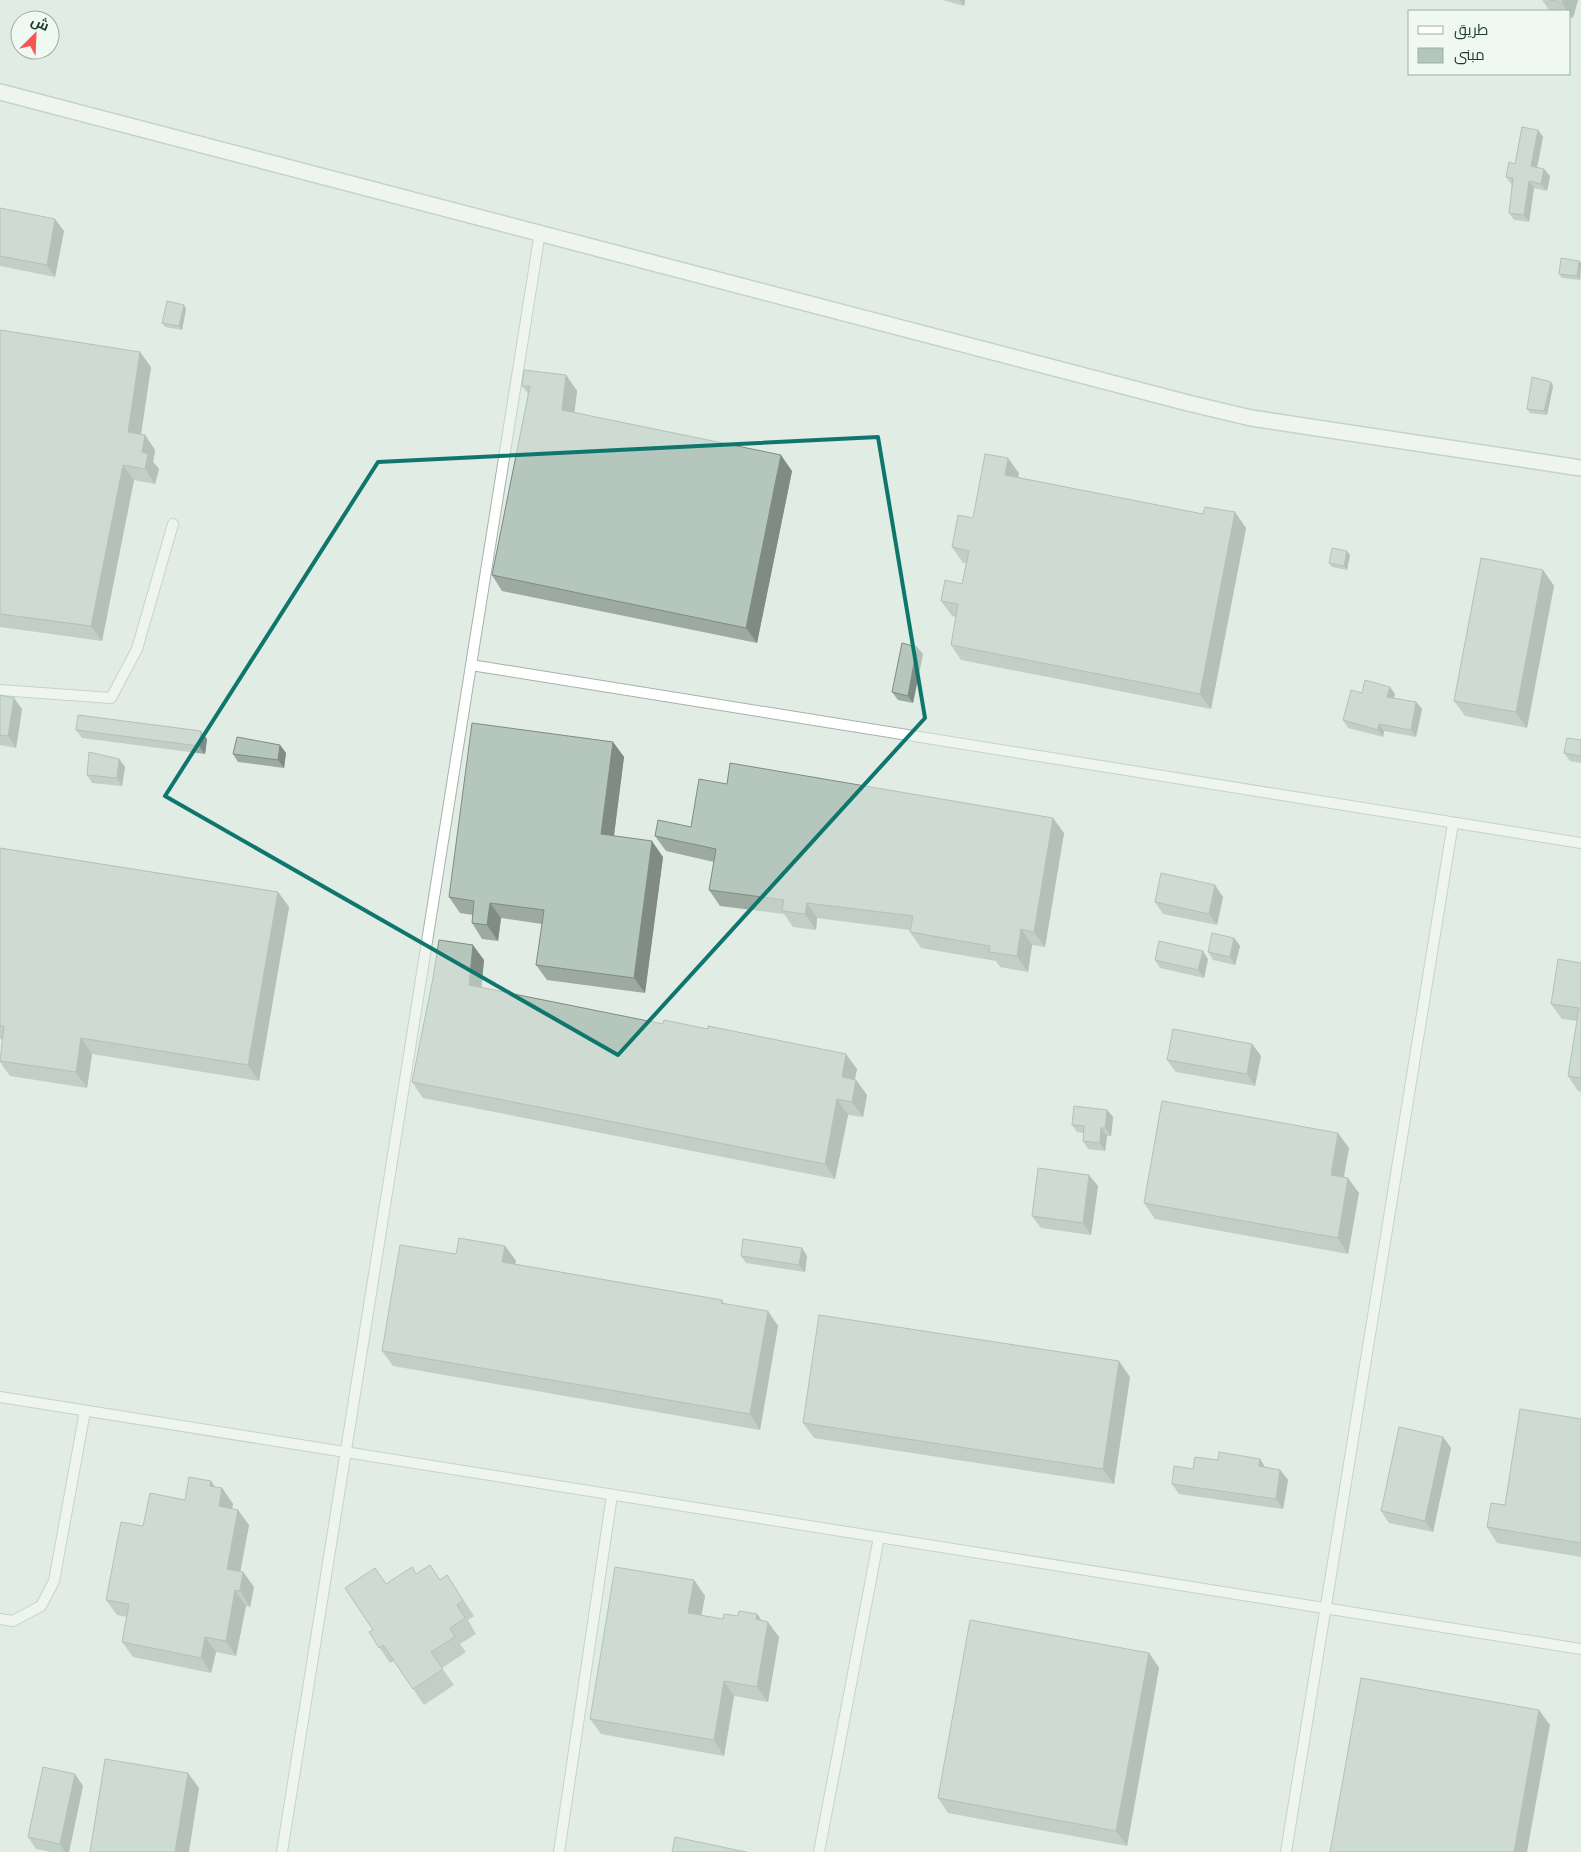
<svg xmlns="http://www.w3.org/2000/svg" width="1581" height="1852" viewBox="0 0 1581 1852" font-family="'Nunito Sans',Cairo,sans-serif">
  <rect width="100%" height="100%" fill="#e0ece4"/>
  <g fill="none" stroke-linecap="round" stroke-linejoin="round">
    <g stroke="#a3b4aa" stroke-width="12">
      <g id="service">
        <polyline points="471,665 1581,843"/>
        <polyline points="0,690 111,698 137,649 173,524"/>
        <polyline points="0,1397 1581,1649"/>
        <polyline points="0,1619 13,1621 41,1606 54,1581 85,1411"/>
        <polyline points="282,1852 540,232"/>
        <polyline points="559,1852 612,1495"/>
        <polyline points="819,1852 879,1537"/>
        <polyline points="1286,1852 1453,823"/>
      </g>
    </g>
    <g stroke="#a3b4aa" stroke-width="18">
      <polyline id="minor" points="0,92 1188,403 1251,418 1581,468"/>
    </g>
    <use href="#service" stroke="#fff" stroke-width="10"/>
    <use href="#minor" stroke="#fff" stroke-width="15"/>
  </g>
  <g fill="#9caaa2">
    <polygon points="943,0 965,0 964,6"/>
    <polygon points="1542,0 1578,0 1573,18 1570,18 1570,11 1550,11"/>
    <polygon points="1538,130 1543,137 1537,167 1544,169 1550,176 1547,191 1534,188 1529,222 1514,220 1509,213 1512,184 1511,184 1506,177"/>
    <polygon points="0,208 64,231 55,277 0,266"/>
    <polygon points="1579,261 1581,263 1580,280 1562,278 1559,274"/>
    <polygon points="184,305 186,309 182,330 165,327 162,323"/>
    <polygon points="0,330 151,367 141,434 145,435 155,450 153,462 159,469 155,484 134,480 102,641 0,627"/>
    <polygon points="566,375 577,391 574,412 792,471 757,643 502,591 492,575 528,394 522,386"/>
    <polygon points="1551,382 1553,386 1547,415 1530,413 1527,409"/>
    <polygon points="1019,473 1018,477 1246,528 1211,709 961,660 951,645 956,617 952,616 941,601 962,584 966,563 963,563 952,547 973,518"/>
    <polygon points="1350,555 1347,570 1332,567 1329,563"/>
    <polygon points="1543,570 1554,586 1527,728 1465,716 1454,701"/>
    <polygon points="923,654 913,703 898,700 892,692"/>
    <polygon points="1362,693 1395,694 1394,698 1416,702 1422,709 1416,737 1384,731 1383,737 1348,728 1343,720"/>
    <polygon points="0,695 22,709 16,748 0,745"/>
    <polygon points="76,730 201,731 207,739 205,754 82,738"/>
    <polygon points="1581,740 1581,763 1570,761 1564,753"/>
    <polygon points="613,742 624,757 614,836 663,857 645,993 547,980 536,965 542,924 501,918 498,941 482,939 472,923 473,915 460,913 449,897"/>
    <polygon points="280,745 286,753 284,768 238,762 233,754"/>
    <polygon points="119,759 125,767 122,786 92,783 87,775"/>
    <polygon points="727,784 1064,833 1045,947 1032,945 1028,972 1000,967 996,961 921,948 910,932 910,930 817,918 816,930 793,927 784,914 720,906 709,890 714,862 666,851 655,836 691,827"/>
    <polygon points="0,848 278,892 289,907 259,1081 92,1054 87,1088 10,1076 0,1062 3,1040 0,1039"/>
    <polygon points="1223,897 1217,925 1163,914 1155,902"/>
    <polygon points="1234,938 1240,946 1235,965 1213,960 1208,952"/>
    <polygon points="1208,959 1204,978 1160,968 1155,960"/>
    <polygon points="484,960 481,988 857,1069 855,1079 856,1080 867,1095 863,1117 848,1115 835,1179 423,1098 412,1082"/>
    <polygon points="1581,963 1581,1092 1578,1091 1568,1076 1577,1021 1562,1019 1551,1004"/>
    <polygon points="1252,1044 1261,1056 1255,1086 1176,1072 1167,1060"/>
    <polygon points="1107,1110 1113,1117 1111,1136 1107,1136 1105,1151 1088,1149 1083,1141 1083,1133 1077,1132 1072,1125"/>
    <polygon points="1349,1148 1344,1177 1359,1193 1348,1254 1155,1219 1144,1203"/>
    <polygon points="1098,1186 1091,1235 1041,1228 1032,1216"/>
    <polygon points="505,1246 516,1261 515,1264 722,1300 724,1303 778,1326 760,1430 393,1366 382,1351 456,1254"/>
    <polygon points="802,1248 807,1256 805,1272 746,1263 741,1256"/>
    <polygon points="1130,1377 1114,1484 814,1438 803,1423"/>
    <polygon points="1581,1419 1581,1557 1497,1543 1487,1527 1505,1505"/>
    <polygon points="1443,1437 1451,1448 1433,1532 1389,1523 1381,1511"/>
    <polygon points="1265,1467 1280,1470 1288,1480 1283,1509 1179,1494 1172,1484 1193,1469"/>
    <polygon points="211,1481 215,1487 222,1488 233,1504 232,1509 249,1525 240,1572 243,1572 254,1587 250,1607 246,1606 236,1656 216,1652 211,1673 133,1657 122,1642 127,1617 117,1615 106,1600 143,1526 185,1500"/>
    <polygon points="416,1574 440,1580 447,1575 474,1616 468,1620 476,1634 460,1644 466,1652 442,1668 454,1685 424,1705 394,1661 390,1663 369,1632 373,1630 387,1584"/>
    <polygon points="694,1580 705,1596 701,1616 723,1619 757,1614 761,1620 779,1637 768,1702 734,1696 724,1756 601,1734 590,1719"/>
    <polygon points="1149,1653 1159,1668 1127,1846 948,1813 938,1798"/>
    <polygon points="83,1786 69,1852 51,1852 36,1849 28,1837"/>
  </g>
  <g fill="#7f8b84">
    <polygon points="960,0 965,0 964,6"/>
    <polygon points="1563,0 1578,0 1573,18 1570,14 1570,11 1568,11 1562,3"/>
    <polygon points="1538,130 1543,137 1536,173 1531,166"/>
    <polygon points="1544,169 1550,176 1547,191 1541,184"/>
    <polygon points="1529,181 1534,188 1529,222 1524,215"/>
    <polygon points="55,219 64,231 55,277 47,265"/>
    <polygon points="1579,261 1581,263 1580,280 1577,276"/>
    <polygon points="184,305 186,309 182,330 179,326"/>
    <polygon points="140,352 151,367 139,447 128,432"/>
    <polygon points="566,375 577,391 573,425 562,410"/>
    <polygon points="1551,382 1553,386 1547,415 1544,411"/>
    <polygon points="145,435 155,450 153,462 159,469 155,484 145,469 142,452"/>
    <polygon points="781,455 792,471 757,643 746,628"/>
    <polygon points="1008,458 1019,473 1016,490 1005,475"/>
    <polygon points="123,465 134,480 102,641 91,626"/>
    <polygon points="1235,512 1246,528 1211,709 1200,694"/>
    <polygon points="1347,551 1350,555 1347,570 1344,566"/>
    <polygon points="1543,570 1554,586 1527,728 1516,712"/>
    <polygon points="917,647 923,654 913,703 908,696"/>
    <polygon points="1390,687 1395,694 1392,704 1387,697"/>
    <polygon points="14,698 22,709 16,748 8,736"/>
    <polygon points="1416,702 1422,709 1416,737 1411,730"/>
    <polygon points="1379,724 1384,731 1383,737 1378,730"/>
    <polygon points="201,731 207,739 205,754 199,746"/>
    <polygon points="613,742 624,757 612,850 601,834"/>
    <polygon points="280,745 286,753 284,768 278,760"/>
    <polygon points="119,759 125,767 122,786 117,778"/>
    <polygon points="1053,818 1064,833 1045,947 1034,932"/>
    <polygon points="652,841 663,857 645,993 634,978"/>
    <polygon points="1215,885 1223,897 1217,925 1209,914"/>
    <polygon points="278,892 289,907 259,1081 248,1065"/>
    <polygon points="490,903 501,918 498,941 487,925"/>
    <polygon points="807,903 817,918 816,930 805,914"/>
    <polygon points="1021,929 1032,945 1028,972 1017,956"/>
    <polygon points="1234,938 1240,946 1235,965 1230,957"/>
    <polygon points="473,945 484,960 480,1001 469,985"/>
    <polygon points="1203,951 1208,959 1204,978 1198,970"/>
    <polygon points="81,1038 92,1054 87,1088 76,1072"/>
    <polygon points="1252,1044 1261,1056 1255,1086 1247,1074"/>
    <polygon points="846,1054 857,1069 852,1092 842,1077"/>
    <polygon points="856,1080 867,1095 863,1117 852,1102"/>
    <polygon points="837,1099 848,1115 835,1179 825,1164"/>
    <polygon points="1107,1110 1113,1117 1111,1136 1105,1128"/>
    <polygon points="1101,1128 1107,1136 1105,1151 1100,1143"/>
    <polygon points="1338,1133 1349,1148 1341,1190 1331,1175"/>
    <polygon points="1089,1175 1098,1186 1091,1235 1083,1223"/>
    <polygon points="1348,1178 1359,1193 1348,1254 1338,1238"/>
    <polygon points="505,1246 516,1261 513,1277 502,1262"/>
    <polygon points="802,1248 807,1256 805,1272 799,1265"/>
    <polygon points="768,1311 778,1326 760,1430 750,1414"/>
    <polygon points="1119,1361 1130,1377 1114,1484 1103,1469"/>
    <polygon points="1443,1437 1451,1448 1433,1532 1425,1521"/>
    <polygon points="1260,1459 1267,1470 1259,1466"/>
    <polygon points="1280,1470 1288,1480 1283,1509 1276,1499"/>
    <polygon points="211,1481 221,1496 222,1488 233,1504 230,1521 219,1506 210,1486"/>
    <polygon points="238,1510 249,1525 238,1584 227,1569"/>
    <polygon points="243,1572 254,1587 250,1607 240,1591"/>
    <polygon points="694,1580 705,1596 699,1629 688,1613"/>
    <polygon points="235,1590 246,1606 236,1656 226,1641"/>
    <polygon points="757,1614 767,1628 768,1622 779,1637 768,1702 757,1687 756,1619"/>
    <polygon points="205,1637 216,1652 211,1673 201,1658"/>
    <polygon points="1149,1653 1159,1668 1127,1846 1116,1831"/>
    <polygon points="724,1681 734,1696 724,1756 714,1740"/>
    <polygon points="1539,1710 1550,1725 1527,1852 1514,1852"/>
    <polygon points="188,1773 199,1788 189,1852 175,1852"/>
    <polygon points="75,1774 83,1786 69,1852 65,1852 60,1844"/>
  </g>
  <g fill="#b5c6bc" stroke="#7f8b84">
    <polygon points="1550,0 1563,0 1562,3"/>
    <polygon points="1522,127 1538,130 1531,166 1544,169 1541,184 1529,181 1524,215 1509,213 1513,178 1506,177 1509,162 1515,164"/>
    <polygon points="0,208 55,219 47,265 0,256"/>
    <polygon points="1561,258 1579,261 1577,276 1559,274"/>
    <polygon points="167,301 184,305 179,326 162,323"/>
    <polygon points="0,330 140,352 128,432 145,435 142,452 148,454 145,469 123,465 91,626 0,614"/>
    <polygon points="524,370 566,375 562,410 781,455 746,628 492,575 530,386 522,386"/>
    <polygon points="1532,377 1551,382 1544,411 1527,409"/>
    <polygon points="985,454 1008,458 1005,475 1203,514 1205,507 1235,512 1200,694 951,645 958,604 941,601 945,580 962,584 969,551 952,547 958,515 973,518"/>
    <polygon points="1332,548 1347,551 1344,566 1329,563"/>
    <polygon points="1481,558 1543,570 1516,712 1454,701"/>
    <polygon points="902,643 917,647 908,696 892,692"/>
    <polygon points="1365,680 1390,687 1387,697 1416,702 1411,730 1379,724 1378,730 1343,720 1351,690 1362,693"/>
    <polygon points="0,695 14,698 8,736 0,735"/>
    <polygon points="78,715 201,731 199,746 76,730"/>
    <polygon points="472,723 613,742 601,834 652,841 634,978 536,965 544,910 490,903 487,925 472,923 474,901 449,897"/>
    <polygon points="237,737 280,745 278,760 233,754"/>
    <polygon points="1567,738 1581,740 1581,756 1564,753"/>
    <polygon points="89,752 119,759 117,778 87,775"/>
    <polygon points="730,763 1053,818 1034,932 1021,929 1017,956 989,952 990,946 910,932 913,916 807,903 805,914 782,911 784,900 709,890 716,849 655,836 658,820 691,827 699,779 727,784"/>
    <polygon points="0,848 278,892 248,1065 81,1038 76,1072 0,1061 4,1026 0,1026"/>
    <polygon points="1161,873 1215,885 1209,914 1155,902"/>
    <polygon points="1212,933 1234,938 1230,957 1208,952"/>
    <polygon points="439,940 473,945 469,985 663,1024 664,1020 708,1029 708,1026 846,1054 842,1077 856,1080 852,1102 837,1099 825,1164 412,1082 433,978"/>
    <polygon points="1159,941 1203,951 1198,970 1155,960"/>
    <polygon points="1558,959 1581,963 1581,1078 1568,1076 1579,1008 1551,1004"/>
    <polygon points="1173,1029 1252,1044 1247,1074 1167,1060"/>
    <polygon points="1162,1101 1338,1133 1331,1175 1348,1178 1338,1238 1144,1203"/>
    <polygon points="1074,1106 1107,1110 1105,1128 1101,1128 1100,1143 1083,1141 1084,1126 1072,1125"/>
    <polygon points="1038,1168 1089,1175 1083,1223 1032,1216"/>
    <polygon points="459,1238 505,1246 502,1262 722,1300 721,1303 768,1311 750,1414 382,1351 400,1245 456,1254"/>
    <polygon points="743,1239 802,1248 799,1265 741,1256"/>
    <polygon points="819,1315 1119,1361 1103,1469 803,1423"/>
    <polygon points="1520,1409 1581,1419 1581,1543 1487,1527 1491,1503 1505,1505"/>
    <polygon points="1399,1427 1443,1437 1425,1521 1381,1511"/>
    <polygon points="1219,1452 1260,1459 1259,1466 1280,1470 1276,1499 1172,1484 1174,1466 1193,1469 1195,1457 1218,1460"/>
    <polygon points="189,1477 211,1481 210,1486 222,1488 219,1506 238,1510 227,1569 243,1572 240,1591 235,1590 226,1641 205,1637 201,1658 122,1642 129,1604 106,1600 121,1522 143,1526 150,1493 185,1500"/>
    <polygon points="430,1565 440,1580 447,1575 463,1600 457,1605 465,1618 450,1628 455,1637 431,1652 443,1669 413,1689 383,1645 379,1648 369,1632 373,1630 345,1588 375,1568 386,1584 412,1567 416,1574"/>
    <polygon points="615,1567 694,1580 688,1613 723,1619 724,1614 738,1616 739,1611 757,1614 756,1619 768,1622 757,1687 724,1681 714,1740 590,1719"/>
    <polygon points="970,1620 1149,1653 1116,1831 938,1798"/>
    <polygon points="1361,1678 1539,1710 1514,1852 1330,1852"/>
    <polygon points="105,1759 188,1773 175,1852 90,1852"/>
    <polygon points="43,1767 75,1774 60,1844 28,1837"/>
    <polygon points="675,1837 746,1852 672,1852"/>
  </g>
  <path d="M0 0H1581V1852H0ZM878,437L925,718L618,1055L165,796L378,462Z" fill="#e0ece4" fill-opacity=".55" fill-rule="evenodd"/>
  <path fill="none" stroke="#0f766e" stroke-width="4" stroke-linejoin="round" d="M878,437L925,718L618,1055L165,796L378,462Z"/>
  <rect x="1408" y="10" width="162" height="65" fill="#f0f8f2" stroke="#9dada4"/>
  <rect x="1418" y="26" width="25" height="8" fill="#ffffff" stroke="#9dada4"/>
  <text x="1454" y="35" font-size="15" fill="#203c2e">طريق</text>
  <rect x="1418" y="48" width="25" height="15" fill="#b5c6bc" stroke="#9dada4"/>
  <text x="1454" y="60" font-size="15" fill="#203c2e">مبنى</text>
  <g transform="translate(35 35) rotate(24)"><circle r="24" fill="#f0f8f2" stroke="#9dada4"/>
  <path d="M0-4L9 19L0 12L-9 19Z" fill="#f85552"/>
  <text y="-8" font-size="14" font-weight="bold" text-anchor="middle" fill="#203c2e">ش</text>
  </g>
</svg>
